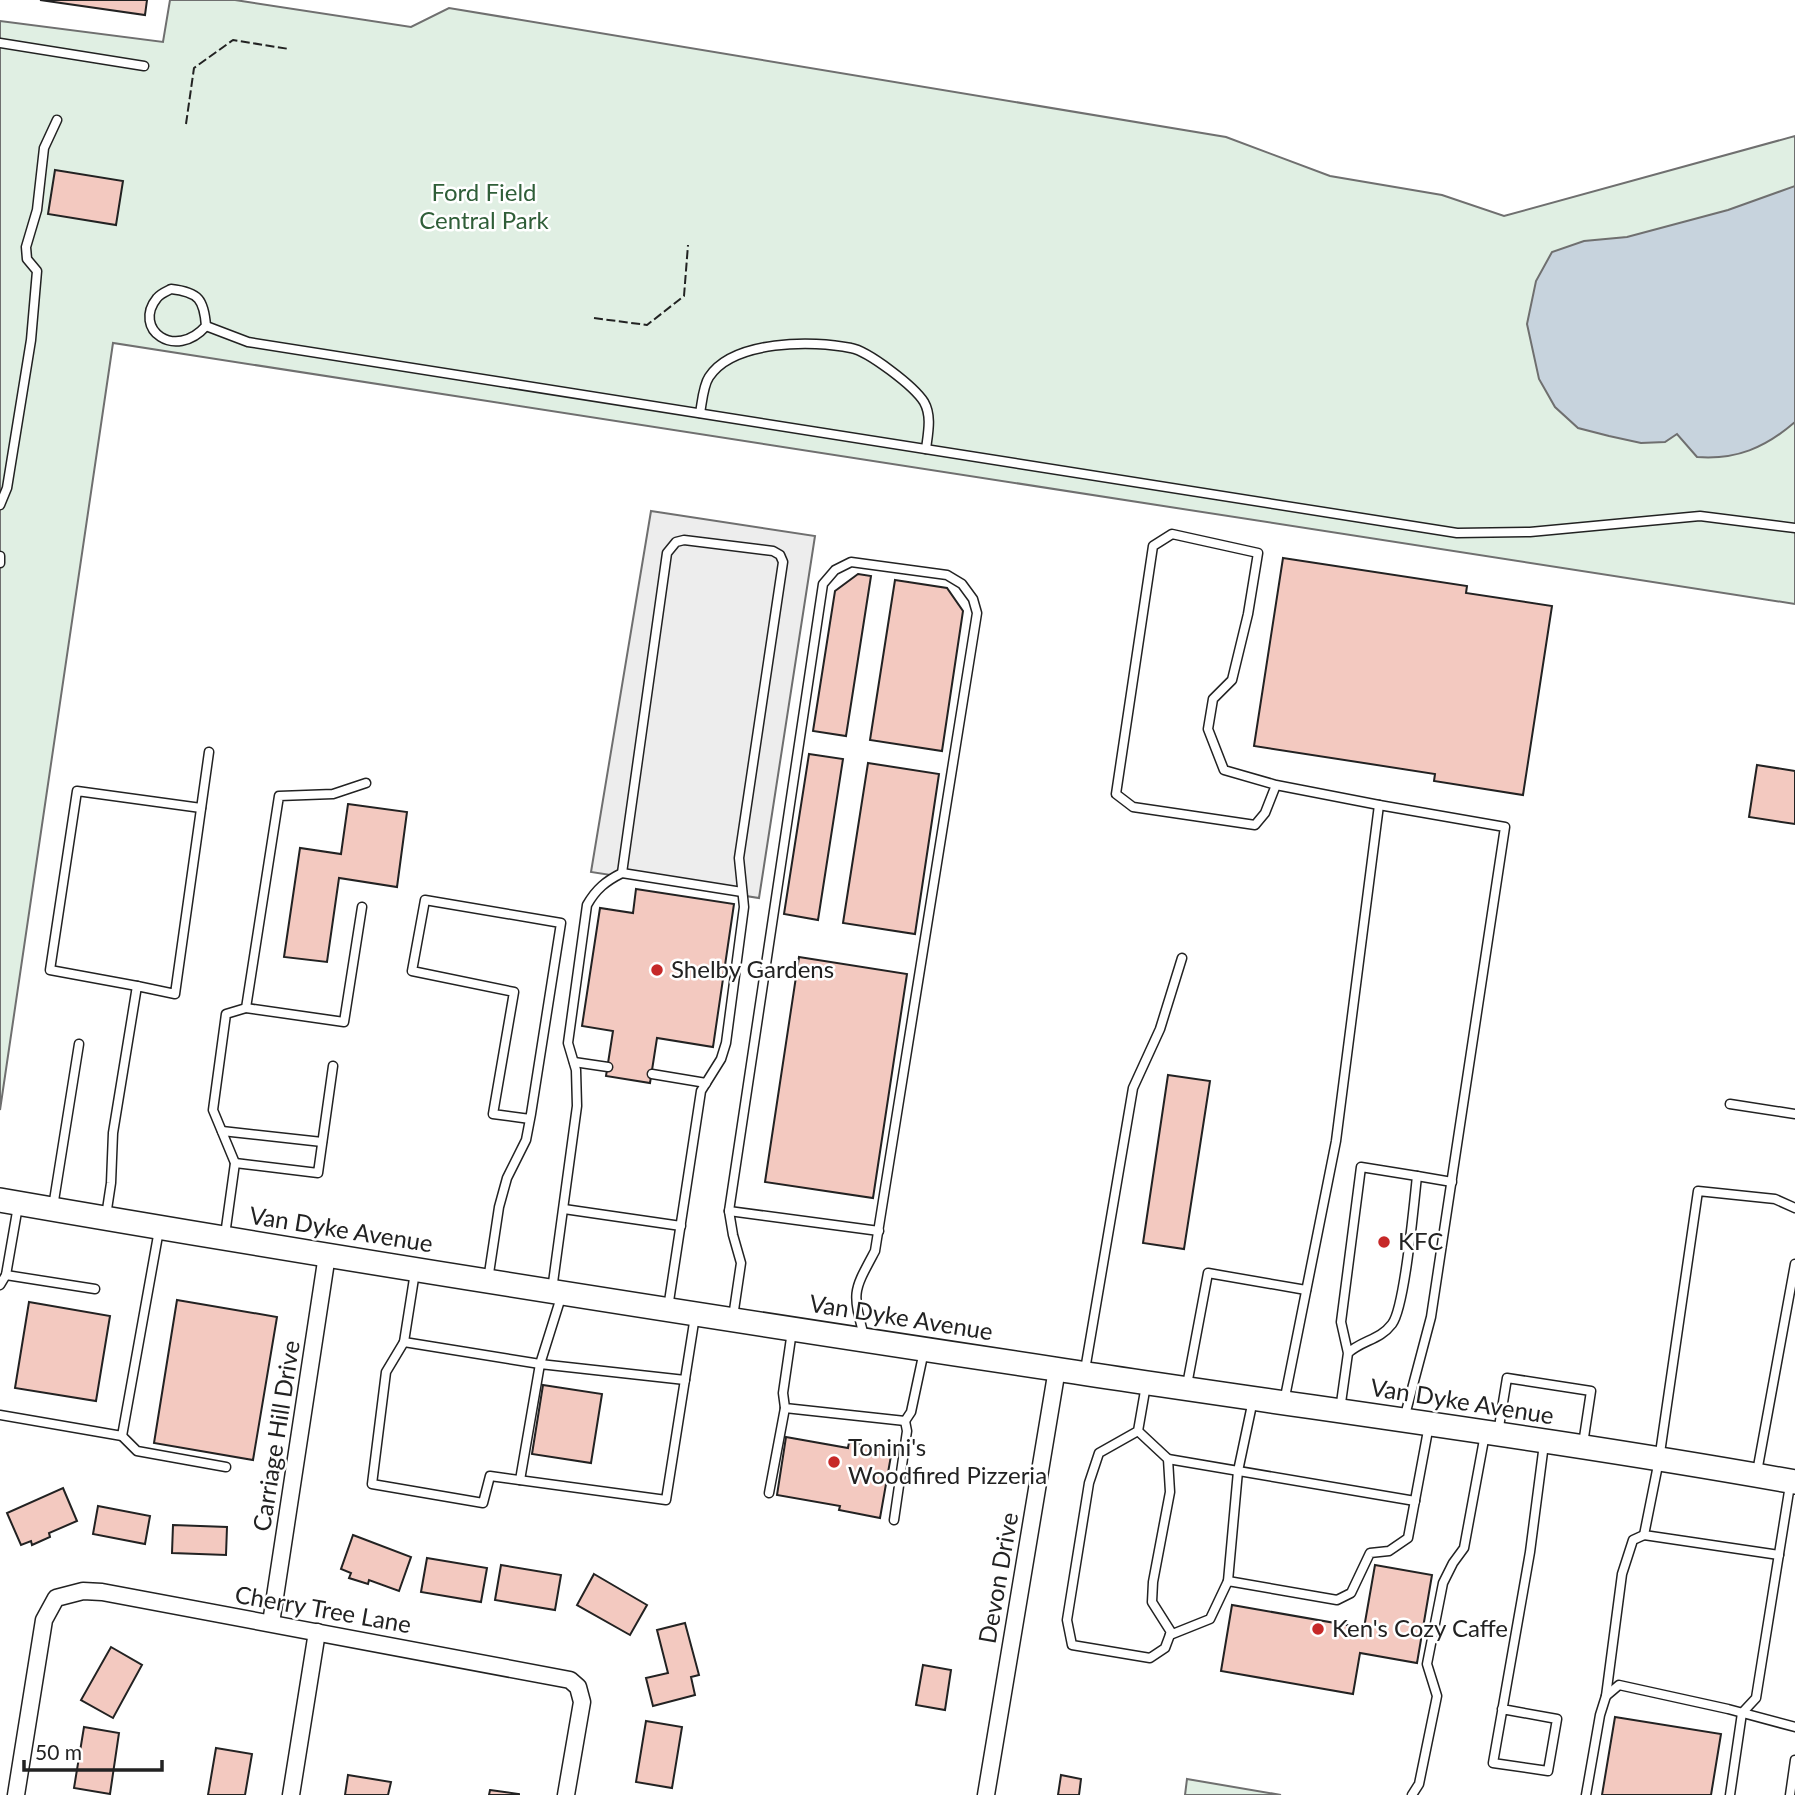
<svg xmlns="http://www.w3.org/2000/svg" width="1795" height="1795" viewBox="0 0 1795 1795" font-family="Lato,sans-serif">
  <rect width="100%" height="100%" fill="#fff"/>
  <g fill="#e0efe3" stroke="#6f6f6f" stroke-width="2">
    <polygon points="170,0 235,0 411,27 449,8 1226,137 1330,176 1442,195 1504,216 1795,136 1795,604 113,343 0,1110 0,21 163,42"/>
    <polygon points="1187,1779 1281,1795 1185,1795"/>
  </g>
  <polygon fill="#ededed" stroke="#6f6f6f" stroke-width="2" points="651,511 815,536 759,898 591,872"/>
  <path fill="#c7d3dd" stroke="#6f6f6f" stroke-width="2" d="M1795,186V422C1765,448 1736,460 1697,457L1677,434L1665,442L1641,443L1609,436L1578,428L1555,407L1539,379L1527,324L1536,281L1552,252L1584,241L1627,237L1728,210Z"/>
  <g fill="#f3c9c0" stroke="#222" stroke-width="2">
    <polygon points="40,0 147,0 145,15"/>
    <polygon points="55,170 123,181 116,225 48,214"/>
    <polygon points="1283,558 1467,586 1466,593 1552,606 1523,795 1434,781 1435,774 1254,746"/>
    <polygon points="858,574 871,576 846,736 813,731 835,591"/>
    <polygon points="895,580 947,588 963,611 942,751 870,740"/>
    <polygon points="809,754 843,759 818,920 784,914"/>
    <polygon points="868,763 939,774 915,934 843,923"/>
    <polygon points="1757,765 1795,771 1795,824 1749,817"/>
    <polygon points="348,804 407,812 397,887 339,878 327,962 284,957 300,848 341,854"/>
    <polygon points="636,889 734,904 713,1047 657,1038 650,1083 606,1076 613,1031 582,1026 600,908 633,913"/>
    <polygon points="799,957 907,974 873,1198 765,1182"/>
    <polygon points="1168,1075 1210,1081 1184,1249 1143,1243"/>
    <polygon points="177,1300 277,1317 253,1460 154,1443"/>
    <polygon points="29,1302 110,1316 96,1401 15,1388"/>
    <polygon points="543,1385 602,1394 591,1463 532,1454"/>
    <polygon points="786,1437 848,1448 849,1442 892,1450 880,1518 839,1510 840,1506 777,1495"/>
    <polygon points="63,1488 77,1521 49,1533 50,1537 32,1545 31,1541 21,1545 7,1513"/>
    <polygon points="98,1506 150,1516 145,1544 93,1534"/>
    <polygon points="173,1525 227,1527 226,1555 172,1553"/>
    <polygon points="353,1535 411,1557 399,1591 369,1580 368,1584 349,1578 351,1573 341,1569"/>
    <polygon points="427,1558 487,1568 481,1602 421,1592"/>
    <polygon points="501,1565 561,1575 555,1610 495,1600"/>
    <polygon points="1375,1565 1432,1575 1417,1663 1360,1653 1353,1694 1221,1671 1232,1605 1364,1628"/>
    <polygon points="594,1574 647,1605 630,1635 577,1605"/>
    <polygon points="685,1623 699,1675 691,1677 695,1695 653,1706 646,1678 668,1673 657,1630"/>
    <polygon points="111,1647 142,1665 113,1718 81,1700"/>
    <polygon points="923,1665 951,1670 945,1710 916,1705"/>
    <polygon points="1615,1717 1721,1734 1711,1795 1602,1795"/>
    <polygon points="646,1721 682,1727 672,1788 636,1782"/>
    <polygon points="84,1727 119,1733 110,1794 74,1788"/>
    <polygon points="216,1748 252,1754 245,1795 208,1795"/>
    <polygon points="348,1775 391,1782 388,1795 345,1795"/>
    <polygon points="1061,1775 1081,1779 1079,1795 1058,1795"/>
    <polygon points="490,1790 519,1794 519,1795 489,1795"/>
  </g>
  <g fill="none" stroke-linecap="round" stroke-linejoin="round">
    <g stroke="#222" stroke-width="11">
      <g id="service">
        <polyline points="0,43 144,66"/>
        <path d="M171,289C199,292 204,300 206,326C175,361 132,329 157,298C160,294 167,291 171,289Z"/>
        <polyline points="206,326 248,342 1457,533 1530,532 1700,516 1795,528"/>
        <path d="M700,413C702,403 703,386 709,377C733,340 813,340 851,348C868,351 914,386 924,402C932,416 928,433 926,449"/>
        <polyline points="0,505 7,488 31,340 37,271 27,259 26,247 37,210 44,148 57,120"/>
        <polyline points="0,556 0,563"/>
        <polyline points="1276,785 1224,770 1208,729 1213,699 1232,680 1248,614 1258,553 1172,534 1153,546 1116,794 1133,807 1255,825 1265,813 1276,785 1379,805"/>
        <polyline points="622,873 742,892"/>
        <polyline points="137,986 50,970 77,791 201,808"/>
        <polyline points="246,1008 344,1022 362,907"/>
        <polyline points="574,1062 608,1067"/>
        <polyline points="652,1074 706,1083"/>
        <polyline points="1730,1104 1795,1114"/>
        <polyline points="222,1131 322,1142"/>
        <polyline points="235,1163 318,1173 333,1066"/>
        <polyline points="1417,1176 1452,1182"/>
        <polyline points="53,1207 79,1044"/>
        <polyline points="564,1209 681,1226"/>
        <polyline points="729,1211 879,1231"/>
        <polyline points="106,1216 111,1183 113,1133 137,986 175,994 209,752"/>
        <polyline points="225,1235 235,1163 213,1110 226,1014 246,1008 279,796 333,794 366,783"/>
        <polyline points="415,1272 404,1342 540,1364 562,1294"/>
        <polyline points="6,1275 95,1289"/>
        <polyline points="488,1280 499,1207 507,1178 526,1140 531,1114 561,923 425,900 412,971 514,992 493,1114 530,1119"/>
        <polyline points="0,1285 6,1275 18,1206"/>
        <path d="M552,1290L577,1106L576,1070L568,1043L587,905C596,889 606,881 622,873L667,553L676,542L684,540L773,551L780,555L783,562L739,858L744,907L726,1043L721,1059L701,1091L668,1308"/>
        <path d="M733,1317L741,1263L733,1235L729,1211L823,584L835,570L851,562L947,575L962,584L973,599L977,613L875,1251C853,1292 852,1291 864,1336"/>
        <polyline points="792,1331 783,1393 785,1408 905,1421 911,1412 924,1351"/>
        <polyline points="404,1342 386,1372 372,1484 483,1503 490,1476 666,1500 695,1316"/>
        <polyline points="1085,1370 1133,1088 1160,1029 1182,958"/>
        <polyline points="1187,1385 1208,1273 1306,1290"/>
        <polyline points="1284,1402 1336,1141 1379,805 1505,827 1431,1317 1404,1419"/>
        <path d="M1340,1410L1348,1353L1341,1322L1361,1167L1417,1176C1414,1203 1405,1307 1392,1324C1380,1340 1362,1340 1348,1353"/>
        <polyline points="0,1415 122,1436 159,1230"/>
        <polyline points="1138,1431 1168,1459 1170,1492 1153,1582 1152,1602 1171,1632 1165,1648 1150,1658 1072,1645 1067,1620 1089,1483 1099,1453 1138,1431 1146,1385"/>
        <polyline points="1498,1433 1507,1378 1591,1391 1583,1444"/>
        <polyline points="122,1436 137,1451 226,1467"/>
        <polyline points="1168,1459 1415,1501"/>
        <polyline points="1757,1472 1795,1264"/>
        <polyline points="520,1480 540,1364 685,1380"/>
        <polyline points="769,1493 785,1408"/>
        <polyline points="894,1520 907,1431 905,1421"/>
        <polyline points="1779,1555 1644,1535 1659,1460 1698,1191 1775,1199 1795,1208"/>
        <polyline points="1228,1581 1238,1471 1253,1400"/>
        <polyline points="1170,1635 1210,1619 1228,1581 1337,1600 1351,1593 1370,1553 1389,1551 1408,1538 1429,1425"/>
        <polyline points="1606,1696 1622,1574 1633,1540 1644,1535"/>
        <polyline points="1502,1709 1557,1719 1548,1771 1493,1763 1530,1552 1544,1444"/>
        <polyline points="1412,1795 1419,1784 1437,1696 1427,1664 1443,1583 1453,1563 1464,1548 1485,1434"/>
        <polyline points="1586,1795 1600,1715 1606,1696 1619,1685 1728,1709 1795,1727"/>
        <polyline points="1730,1795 1742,1713 1756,1698 1790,1485"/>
        <polyline points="1790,1795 1795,1760"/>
      </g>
    </g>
    <g stroke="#222" stroke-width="19">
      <g id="minor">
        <polyline points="271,1623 327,1255"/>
        <polyline points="16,1795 44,1620 56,1598 83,1591 102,1592 570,1680 578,1687 582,1702 566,1795"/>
        <polyline points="291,1795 317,1632"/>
        <polyline points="986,1795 1057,1369"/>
      </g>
    </g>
    <g stroke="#222" stroke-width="26">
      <path id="secondary" d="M0,1200C351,1261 703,1316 1055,1369C1302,1407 1549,1438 1795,1482"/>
    </g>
    <use href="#service" stroke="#fff" stroke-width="8"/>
    <use href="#minor" stroke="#fff" stroke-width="16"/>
    <use href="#secondary" stroke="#fff" stroke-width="23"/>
    <g stroke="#222" stroke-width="2" stroke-dasharray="9 3.5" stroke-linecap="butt">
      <polyline points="186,124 194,68 233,40 289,49"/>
      <polyline points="594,318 647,325 684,296 688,245"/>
    </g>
  </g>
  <g fill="#c62828" stroke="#fff" stroke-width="2.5">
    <circle cx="657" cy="970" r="7"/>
    <circle cx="1384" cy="1242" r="7"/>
    <circle cx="834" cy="1462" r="7"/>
    <circle cx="1318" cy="1629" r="7"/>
  </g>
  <g text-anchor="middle" stroke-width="5" stroke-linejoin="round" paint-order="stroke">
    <g font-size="24" fill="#2f5e38" stroke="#fff">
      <text x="484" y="201">Ford Field<tspan x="484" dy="28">Central Park</tspan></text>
    </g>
    <g font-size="24" fill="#222" stroke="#fff" text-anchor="start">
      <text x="671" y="978">Shelby Gardens</text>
      <text x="1398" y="1250">KFC</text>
      <text x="848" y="1456">Tonini's<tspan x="848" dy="28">Woodfired Pizzeria</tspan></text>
      <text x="1332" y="1637">Ken's Cozy Caffe</text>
    </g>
    <g font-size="24" fill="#222" stroke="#fff">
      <text transform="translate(341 1230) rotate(9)" y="8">Van Dyke Avenue</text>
      <text transform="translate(901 1318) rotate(9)" y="8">Van Dyke Avenue</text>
      <text transform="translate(1462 1402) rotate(9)" y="8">Van Dyke Avenue</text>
      <text transform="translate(277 1436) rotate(-81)" y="8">Carriage Hill Drive</text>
      <text transform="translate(999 1578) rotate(-80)" y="8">Devon Drive</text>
      <text transform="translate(323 1610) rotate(10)" y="8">Cherry Tree Lane</text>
    </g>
  </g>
  <path d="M24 1760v10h138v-10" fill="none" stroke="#222222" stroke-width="3.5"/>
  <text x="35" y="1760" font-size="21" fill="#222222" stroke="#ffffff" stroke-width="5" paint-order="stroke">50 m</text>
</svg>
